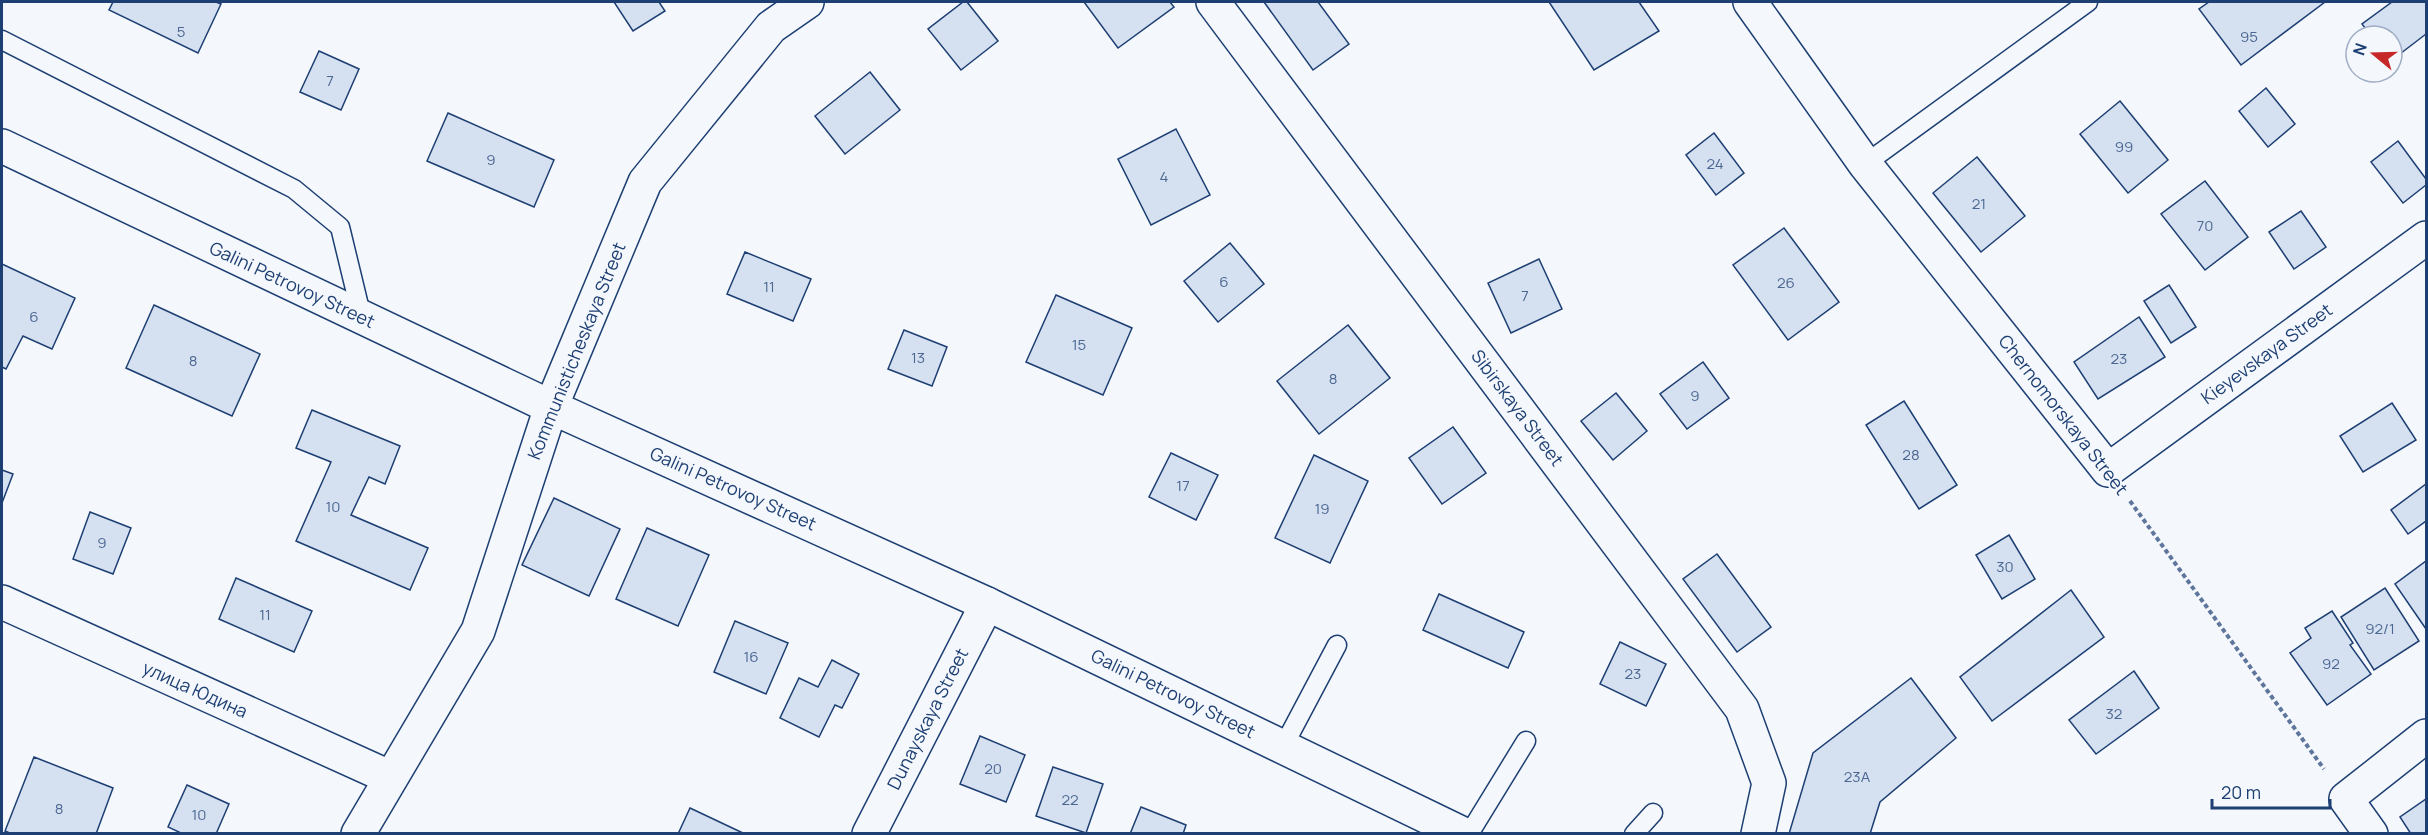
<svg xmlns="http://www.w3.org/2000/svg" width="2428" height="835" viewBox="0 0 2428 835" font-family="Manrope,sans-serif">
  <rect width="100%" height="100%" fill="#f4f7fb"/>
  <g fill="#d5e0f0" stroke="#1d3f73" stroke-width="1.5">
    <polygon points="113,2 216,2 221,4 198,53 109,10"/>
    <polygon points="614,2 659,2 665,11 633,31"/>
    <polygon points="963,2 967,2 998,41 961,70 928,29"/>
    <polygon points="1084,2 1170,2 1174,7 1118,48"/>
    <polygon points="1264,2 1318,2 1349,44 1313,70"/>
    <polygon points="1549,2 1639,2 1659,31 1594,70"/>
    <polygon points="2209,2 2325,2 2241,65 2199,9"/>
    <polygon points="2392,2 2426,2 2426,34 2392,60 2392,36 2371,36 2362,24"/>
    <polygon points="319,51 359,69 341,110 300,92"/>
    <polygon points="870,72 900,110 845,154 815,116"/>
    <polygon points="2266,88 2295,124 2268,147 2239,111"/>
    <polygon points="2120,101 2168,160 2128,193 2080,134"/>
    <polygon points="448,113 554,160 534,207 427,161"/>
    <polygon points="1176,129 1210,195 1151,225 1118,159"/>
    <polygon points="1714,133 1744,173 1716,195 1686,155"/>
    <polygon points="2398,141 2426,179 2426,185 2403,203 2371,162"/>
    <polygon points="1977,157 2025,216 1981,252 1933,193"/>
    <polygon points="2205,181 2248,237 2205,270 2161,214"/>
    <polygon points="2301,211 2326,247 2294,269 2269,232"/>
    <polygon points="1784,228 1839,302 1788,340 1733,265"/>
    <polygon points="1230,243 1264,284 1218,322 1184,281"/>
    <polygon points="745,252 811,279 793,321 727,294"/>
    <polygon points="1539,259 1562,309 1511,333 1488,283"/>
    <polygon points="2,264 75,298 52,349 23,336 6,369 2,367"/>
    <polygon points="2169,285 2196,327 2171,343 2144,301"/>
    <polygon points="1056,295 1132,328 1103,395 1026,362"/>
    <polygon points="154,305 260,354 232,416 126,368"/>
    <polygon points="2139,317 2165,357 2098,399 2074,362"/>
    <polygon points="1348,325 1390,378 1319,434 1277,381"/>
    <polygon points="904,330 947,347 932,386 888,369"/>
    <polygon points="1703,362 1729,398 1687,429 1660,394"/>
    <polygon points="1616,393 1647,431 1613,460 1581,421"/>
    <polygon points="1904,401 1957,485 1919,509 1866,425"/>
    <polygon points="2392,403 2416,440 2363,472 2340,436"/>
    <polygon points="312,410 400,446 385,484 369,477 351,515 428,548 410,590 296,541 331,462 296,448"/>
    <polygon points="1453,427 1486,473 1442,504 1409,458"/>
    <polygon points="1171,453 1218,475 1196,520 1149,497"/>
    <polygon points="1314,455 1368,481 1330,563 1275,538"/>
    <polygon points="2,470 13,474 2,503"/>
    <polygon points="2426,484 2426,521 2408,534 2391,510"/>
    <polygon points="554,498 620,529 589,596 522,565"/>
    <polygon points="90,512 131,528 113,574 73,559"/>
    <polygon points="647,528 709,555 678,626 616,599"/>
    <polygon points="2009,535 2035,579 2002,599 1976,555"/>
    <polygon points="1717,554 1771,627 1737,652 1683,579"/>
    <polygon points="2426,561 2426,629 2395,584"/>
    <polygon points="236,578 312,611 294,652 219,619"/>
    <polygon points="2385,588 2419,641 2374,670 2341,617"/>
    <polygon points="2071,590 2104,637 1992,721 1960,677"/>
    <polygon points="1439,594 1524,632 1508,668 1423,630"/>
    <polygon points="2332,611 2353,643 2350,645 2371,674 2327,705 2290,653 2311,638 2305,628"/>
    <polygon points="735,621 788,643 766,694 714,672"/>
    <polygon points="1620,642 1666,664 1646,706 1600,684"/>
    <polygon points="832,660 859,674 842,708 835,705 819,737 780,718 799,678 818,687"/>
    <polygon points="2134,671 2159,708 2096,754 2069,720"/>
    <polygon points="1911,678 1956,738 1880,802 1870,834 1789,834 1813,753"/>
    <polygon points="980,736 1025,755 1006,802 960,784"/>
    <polygon points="34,757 113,788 96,834 12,834 5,831"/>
    <polygon points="1053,767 1103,784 1086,833 1036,816"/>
    <polygon points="187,785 229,804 216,834 183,834 168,827"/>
    <polygon points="2426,799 2426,834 2411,834 2400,817"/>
    <polygon points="1141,807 1186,825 1183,834 1130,834"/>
    <polygon points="690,808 745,834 678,834"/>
  </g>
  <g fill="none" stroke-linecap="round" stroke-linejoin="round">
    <g stroke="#1d3f73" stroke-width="21">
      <g id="service">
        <polyline points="2,40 294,189 340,227 362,318"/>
        <polyline points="1865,164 2088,2"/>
        <polyline points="1283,747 1337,645"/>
        <polyline points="1469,834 1526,741"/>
        <polyline points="1634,834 1653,813"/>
      </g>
    </g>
    <g stroke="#1d3f73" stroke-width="36">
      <g id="minor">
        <polyline points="1213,2 1742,709 1769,783 1758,834"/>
        <polyline points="1750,2 1865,164 2108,470 2426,238"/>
        <polyline points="2,146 551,407 987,604 1463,834"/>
        <polyline points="2,602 389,777"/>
        <polyline points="358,834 478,631 551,407 645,182 771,27 807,2"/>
        <polyline points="869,834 987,604"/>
        <polyline points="2371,834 2346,799 2426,736"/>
      </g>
    </g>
    <polyline stroke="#5e769c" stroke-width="4" stroke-dasharray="4.5 3" stroke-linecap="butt" points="2130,501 2324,769"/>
    <use href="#service" stroke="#f4f7fb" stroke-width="18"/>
    <use href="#minor" stroke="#f4f7fb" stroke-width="33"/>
  </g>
  <g text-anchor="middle" stroke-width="4.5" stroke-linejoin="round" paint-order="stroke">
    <g font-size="15" fill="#4b6792">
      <text x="181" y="37">5</text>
      <text x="2249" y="42">95</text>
      <text x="330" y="86">7</text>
      <text x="2124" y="152">99</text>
      <text x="491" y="165">9</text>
      <text x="1715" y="169">24</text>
      <text x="1164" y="182">4</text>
      <text x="1979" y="209">21</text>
      <text x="2205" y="231">70</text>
      <text x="1224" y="287">6</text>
      <text x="1786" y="288">26</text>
      <text x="769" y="292">11</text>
      <text x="1525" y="301">7</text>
      <text x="34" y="322">6</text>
      <text x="1079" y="350">15</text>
      <text x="918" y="363">13</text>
      <text x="2119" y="364">23</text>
      <text x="193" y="366">8</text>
      <text x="1333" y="384">8</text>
      <text x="1695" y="401">9</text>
      <text x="1911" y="460">28</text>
      <text x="1183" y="491">17</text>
      <text x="333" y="512">10</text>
      <text x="1322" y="514">19</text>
      <text x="102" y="548">9</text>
      <text x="2005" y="572">30</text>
      <text x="265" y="620">11</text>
      <text x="2380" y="634">92/1</text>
      <text x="751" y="662">16</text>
      <text x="2331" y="669">92</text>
      <text x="1633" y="679">23</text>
      <text x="2114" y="719">32</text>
      <text x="993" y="774">20</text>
      <text x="1857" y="782">23А</text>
      <text x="1070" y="805">22</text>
      <text x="59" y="814">8</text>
      <text x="199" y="820">10</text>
    </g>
    <g font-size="18" fill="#1d3f73" stroke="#f4f7fb">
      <text transform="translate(292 285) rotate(25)" y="6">Galini Petrovoy Street</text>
      <text transform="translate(577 351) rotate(-68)" y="6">Kommunisticheskaya Street</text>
      <text transform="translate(2267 354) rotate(-36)" y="6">Kieyevskaya Street</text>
      <text transform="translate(1517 408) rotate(53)" y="6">Sibirskaya Street</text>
      <text transform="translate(2063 415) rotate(52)" y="6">Chernomorskaya Street</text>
      <text transform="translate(733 489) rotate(24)" y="6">Galini Petrovoy Street</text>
      <text transform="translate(195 690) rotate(24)" y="6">улица Юдина</text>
      <text transform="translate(1173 694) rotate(26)" y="6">Galini Petrovoy Street</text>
      <text transform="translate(928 719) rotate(-63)" y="6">Dunayskaya Street</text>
    </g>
  </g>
  <rect width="2428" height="835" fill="none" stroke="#1d3f73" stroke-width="6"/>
  <g transform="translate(2374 54) rotate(289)"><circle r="28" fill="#f4f7fb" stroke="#9eadc5" stroke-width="1.5"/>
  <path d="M0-4.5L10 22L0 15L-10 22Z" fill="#c62828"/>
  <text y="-9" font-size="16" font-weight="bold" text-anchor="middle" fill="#1d3f73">N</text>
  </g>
  <path d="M2212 799v9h118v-9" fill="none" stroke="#1d3f73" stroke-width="3"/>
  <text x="2221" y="799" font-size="18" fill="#1d3f73" stroke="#f4f7fb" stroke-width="4.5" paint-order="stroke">20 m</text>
</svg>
